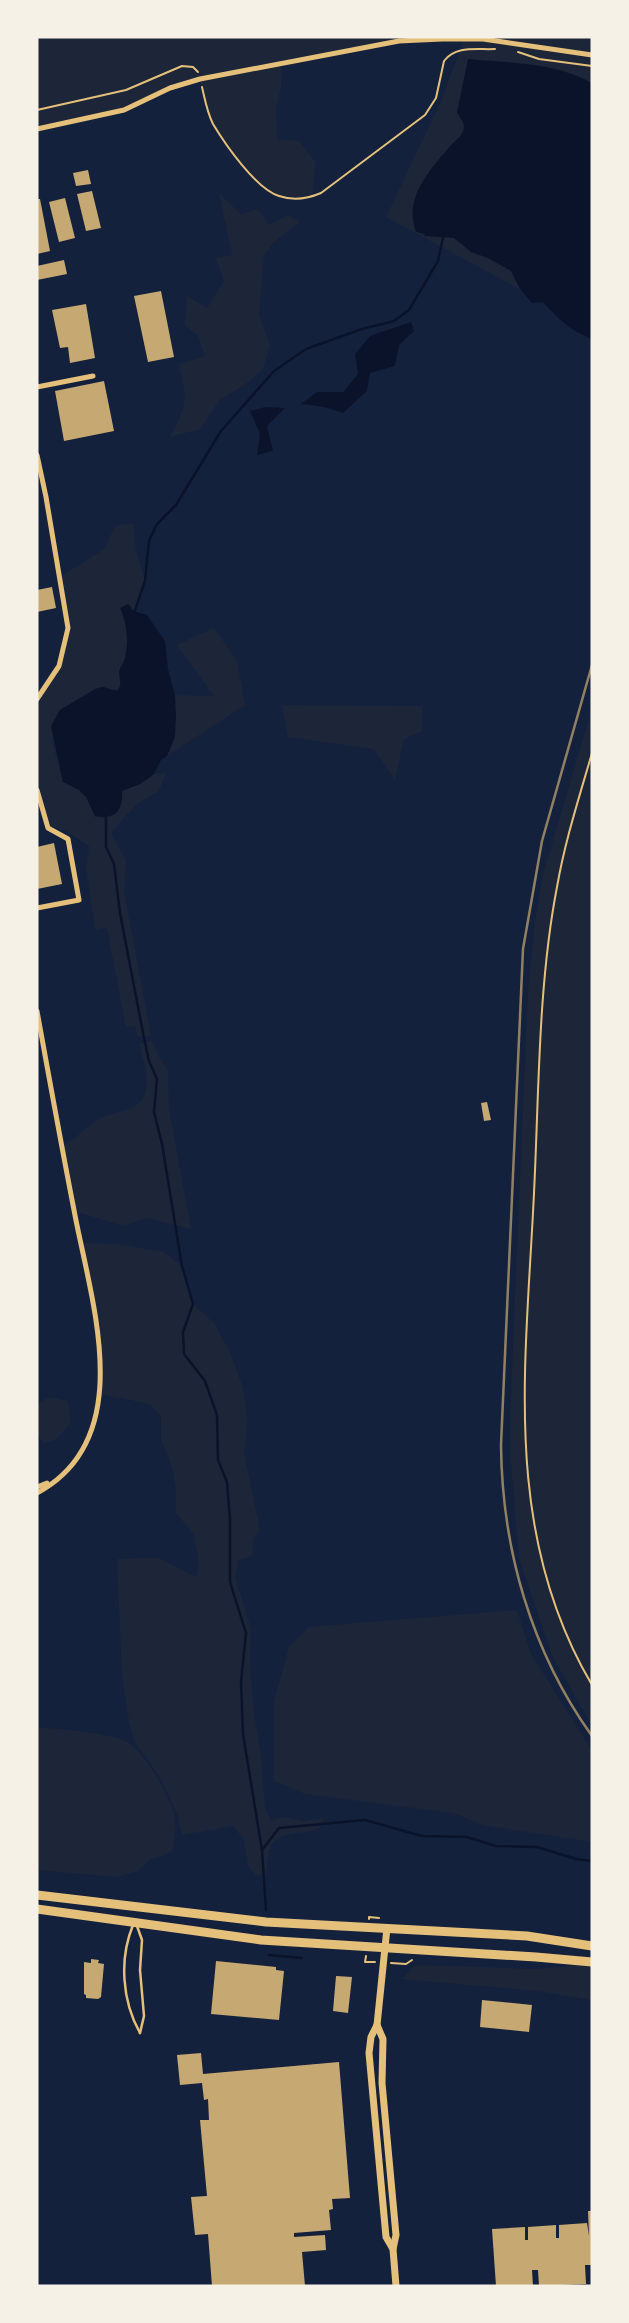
<svg xmlns="http://www.w3.org/2000/svg" width="629" height="2323" viewBox="0 0 629 2323" font-family="'Public Sans',sans-serif">
  <rect width="100%" height="100%" fill="#14213d"/>
  <g fill="#1d2539">
    <path d="M37,37H592V328L386,217L442,99L464,39L399,41L282,63L281,87L276,108L277,139L299,141L316,163L312,197C299,198 286,200 274,195C252,184 216,134 207,111C204,101 202,89 200,79L170,88L124,110L37,129Z"/>
    <path d="M219,193L241,214L258,209L269,225L288,215L300,222L273,243L264,256L259,315L270,344L263,369L247,383L219,401L200,429L170,437C188,403 187,401 179,364L205,356L198,336L185,325L187,296L207,308L224,281L216,258L232,255Z"/>
    <path d="M133,523L136,550L145,581L134,611L122,612C128,624 128,644 125,657C124,663 119,668 119,673C119,681 122,682 118,690C111,690 107,687 101,687C95,687 68,706 60,710L52,741L63,782L79,790L86,797L95,817L104,818L122,791L140,784L154,774L166,773L159,791C137,801 125,815 111,834L126,860L124,892L151,1036L138,1037L135,1026L126,1027L107,928L95,930L86,867L89,846L66,831L52,826L43,813L37,790V699L54,676L68,628L60,577L104,549L115,526Z"/>
    <polygon points="214,628 237,661 245,705 167,756 175,725 175,695 214,696 177,645"/>
    <polygon points="282,705 422,706 422,731 404,739 395,780 374,749 288,737"/>
    <polygon points="592,709 592,1726 553,1657 519,1559 510,1450 511,1394 528,992 535,922 543,874"/>
    <path d="M152,1041L160,1059L168,1070L169,1109L191,1229L146,1218L123,1226L74,1211L62,1146C77,1139 87,1125 101,1118C111,1113 123,1112 132,1108C157,1095 144,1064 139,1044Z"/>
    <path d="M80,1243L117,1244L164,1252L182,1266L193,1304L214,1323L230,1352L243,1388L248,1422L244,1452L260,1530L253,1539L252,1556L238,1560L235,1577L251,1629L250,1662L253,1707L261,1755L265,1808L271,1820L284,1817L303,1821L324,1818L320,1828C301,1837 273,1826 268,1856C267,1861 267,1867 266,1873L256,1876L248,1865L244,1840L233,1826L182,1835L177,1813L159,1776L135,1742L129,1722L122,1674L117,1559L159,1558L196,1577L199,1563L194,1535L176,1513V1488L172,1467L161,1439V1417L150,1404L99,1394L100,1356Z"/>
    <polygon points="50,1397 68,1401 71,1422 56,1440 44,1443 37,1435 37,1403"/>
    <polygon points="517,1610 531,1654 592,1751 592,1842 482,1825 453,1813 305,1794 274,1781 274,1701 289,1647 309,1627"/>
    <path d="M37,1727C59,1729 103,1732 123,1740C142,1747 169,1794 174,1814C177,1827 175,1839 172,1851L163,1856L150,1859L138,1871L116,1877L37,1870Z"/>
    <polygon points="592,1964 592,2000 538,1991 402,1979 415,1965 537,1969"/>
  </g>
  <g fill="#0b132b">
    <path d="M468,59C509,63 556,62 592,83V339C572,332 557,318 543,302L532,303L520,289L511,271L488,258L471,252L454,238L424,236L425,234L416,232C403,197 430,170 452,144C457,139 464,135 464,127C464,122 459,116 457,112Z"/>
    <polygon points="411,322 414,331 399,345 395,366 370,373 367,391 343,413 324,407 301,404 317,392 343,392 358,374 355,354 370,336"/>
    <polygon points="265,407 285,408 267,426 273,451 257,455 260,434 250,411"/>
    <path d="M128,604L134,611L147,615L165,641L168,669L175,695L176,715L175,737L167,756L161,760L154,774L140,784L122,791C123,810 116,820 95,816L86,797L79,790L63,782L51,726L60,710L95,689L103,687L113,690H118C122,683 120,681 119,674C119,668 124,663 125,658C129,642 127,623 120,608Z"/>
  </g>
  <g fill="none" stroke-linecap="round" stroke-linejoin="round">
    <g stroke="#0b132b" stroke-width="2.5">
      <polyline points="134,613 145,581 149,541 157,524 176,505 221,431 274,371 306,349 362,329 394,321 409,310 438,261 444,233"/>
      <polyline points="106,815 106,847 114,864 120,913 144,1038 149,1061 157,1079 154,1112 162,1144 182,1266 193,1304 183,1332 184,1354 205,1381 217,1415 218,1460 227,1482 230,1520 230,1582 246,1633 241,1682 243,1734 262,1850"/>
      <polyline points="266,1910 262,1850 279,1828 365,1820 422,1836 467,1837 496,1846 537,1847 576,1859 592,1861"/>
      <polyline points="269,1955 302,1958"/>
    </g>
  </g>
  <g fill="#c6a872">
    <polygon points="88,170 91,184 76,186 73,173"/>
    <polygon points="92,191 101,228 86,231 77,194"/>
    <polygon points="65,198 75,238 59,242 49,202"/>
    <polygon points="37,199 40,199 50,251 37,254"/>
    <polygon points="64,260 67,274 37,280 37,266"/>
    <polygon points="161,291 174,357 148,362 134,296"/>
    <polygon points="86,304 95,358 70,363 68,347 60,348 52,310"/>
    <polygon points="104,381 114,431 64,441 55,391"/>
    <polygon points="52,587 56,608 37,612 37,590"/>
    <polygon points="54,843 62,884 37,889 37,847"/>
    <polygon points="487,1102 491,1120 484,1121 481,1103"/>
    <polygon points="91,1959 99,1960 98,1963 104,1964 101,1997 98,1999 86,1998 86,1995 84,1994 84,1962 91,1963"/>
    <polygon points="216,1961 276,1967 276,1970 284,1971 279,2020 211,2014"/>
    <polygon points="336,1976 352,1977 348,2013 333,2011"/>
    <polygon points="482,2000 532,2005 529,2032 480,2027"/>
    <polygon points="201,2053 203,2074 339,2062 350,2198 332,2199 333,2209 329,2210 331,2230 294,2233 294,2237 325,2235 326,2250 302,2252 305,2286 212,2286 208,2234 195,2235 191,2197 207,2196 200,2120 209,2120 208,2099 204,2100 202,2083 180,2085 177,2055"/>
    <polygon points="588,2211 592,2211 592,2265 585,2265 586,2284 539,2286 538,2270 532,2270 533,2286 496,2286 492,2229 525,2227 525,2240 528,2240 528,2227 556,2225 556,2238 559,2238 559,2225 587,2223 589,2236"/>
  </g>
  <g fill="none" stroke-linecap="round" stroke-linejoin="round">
    <g stroke="#e5c07b" stroke-width="2">
      <polyline points="518,52 539,59 592,66"/>
      <path d="M202,87C205,100 207,112 213,124C225,144 256,189 279,196C294,201 307,199 321,193L425,115L436,98L444,61C456,45 477,50 495,49"/>
      <polyline points="37,110 126,90 182,66 193,67 198,72"/>
      <path d="M592,753C579,798 565,841 557,887C538,985 539,1093 534,1193C526,1364 501,1531 592,1685"/>
      <polyline points="369,1919 369,1917 379,1918"/>
      <polyline points="366,1956 365,1962 375,1962"/>
      <polyline points="391,1963 406,1964 412,1960"/>
    </g>
    <g stroke="#e5c07b" stroke-width="2.5">
      <path d="M133,1925C119,1959 122,2001 140,2033"/>
      <polyline points="137,1926 142,1940 140,1970 144,2016 140,2033"/>
    </g>
    <g stroke="#e5c07b" stroke-width="5">
      <polyline points="37,129 124,110 170,88 200,79 399,41 442,39 483,39 592,55"/>
      <polyline points="37,387 93,376"/>
      <polyline points="37,455 46,497 68,628 59,666 37,699"/>
      <polyline points="37,790 48,828 68,839 79,900 37,908"/>
      <path d="M37,1011C49,1077 61,1144 74,1210C90,1298 140,1438 37,1493"/>
      <polyline points="37,1487 47,1483"/>
    </g>
    <g stroke="#e5c07b" stroke-width="7">
      <polyline points="387,1928 377,2025 371,2037 369,2053 386,2237 393,2249 396,2286"/>
      <polyline points="377,2025 383,2039 382,2083 396,2235 393,2249"/>
    </g>
    <g stroke="#e5c07b" stroke-width="9">
      <polyline points="37,1895 266,1922 527,1936 592,1946"/>
      <polyline points="37,1909 261,1940 536,1957 592,1962"/>
    </g>
    <path stroke="#918062" stroke-width="2.5" d="M592,665L542,841L523,949L501,1445C502,1549 531,1651 592,1736"/>
  </g>
  <rect width="629" height="2323" fill="none" stroke="#f6f1e7" stroke-width="77"/>
</svg>
